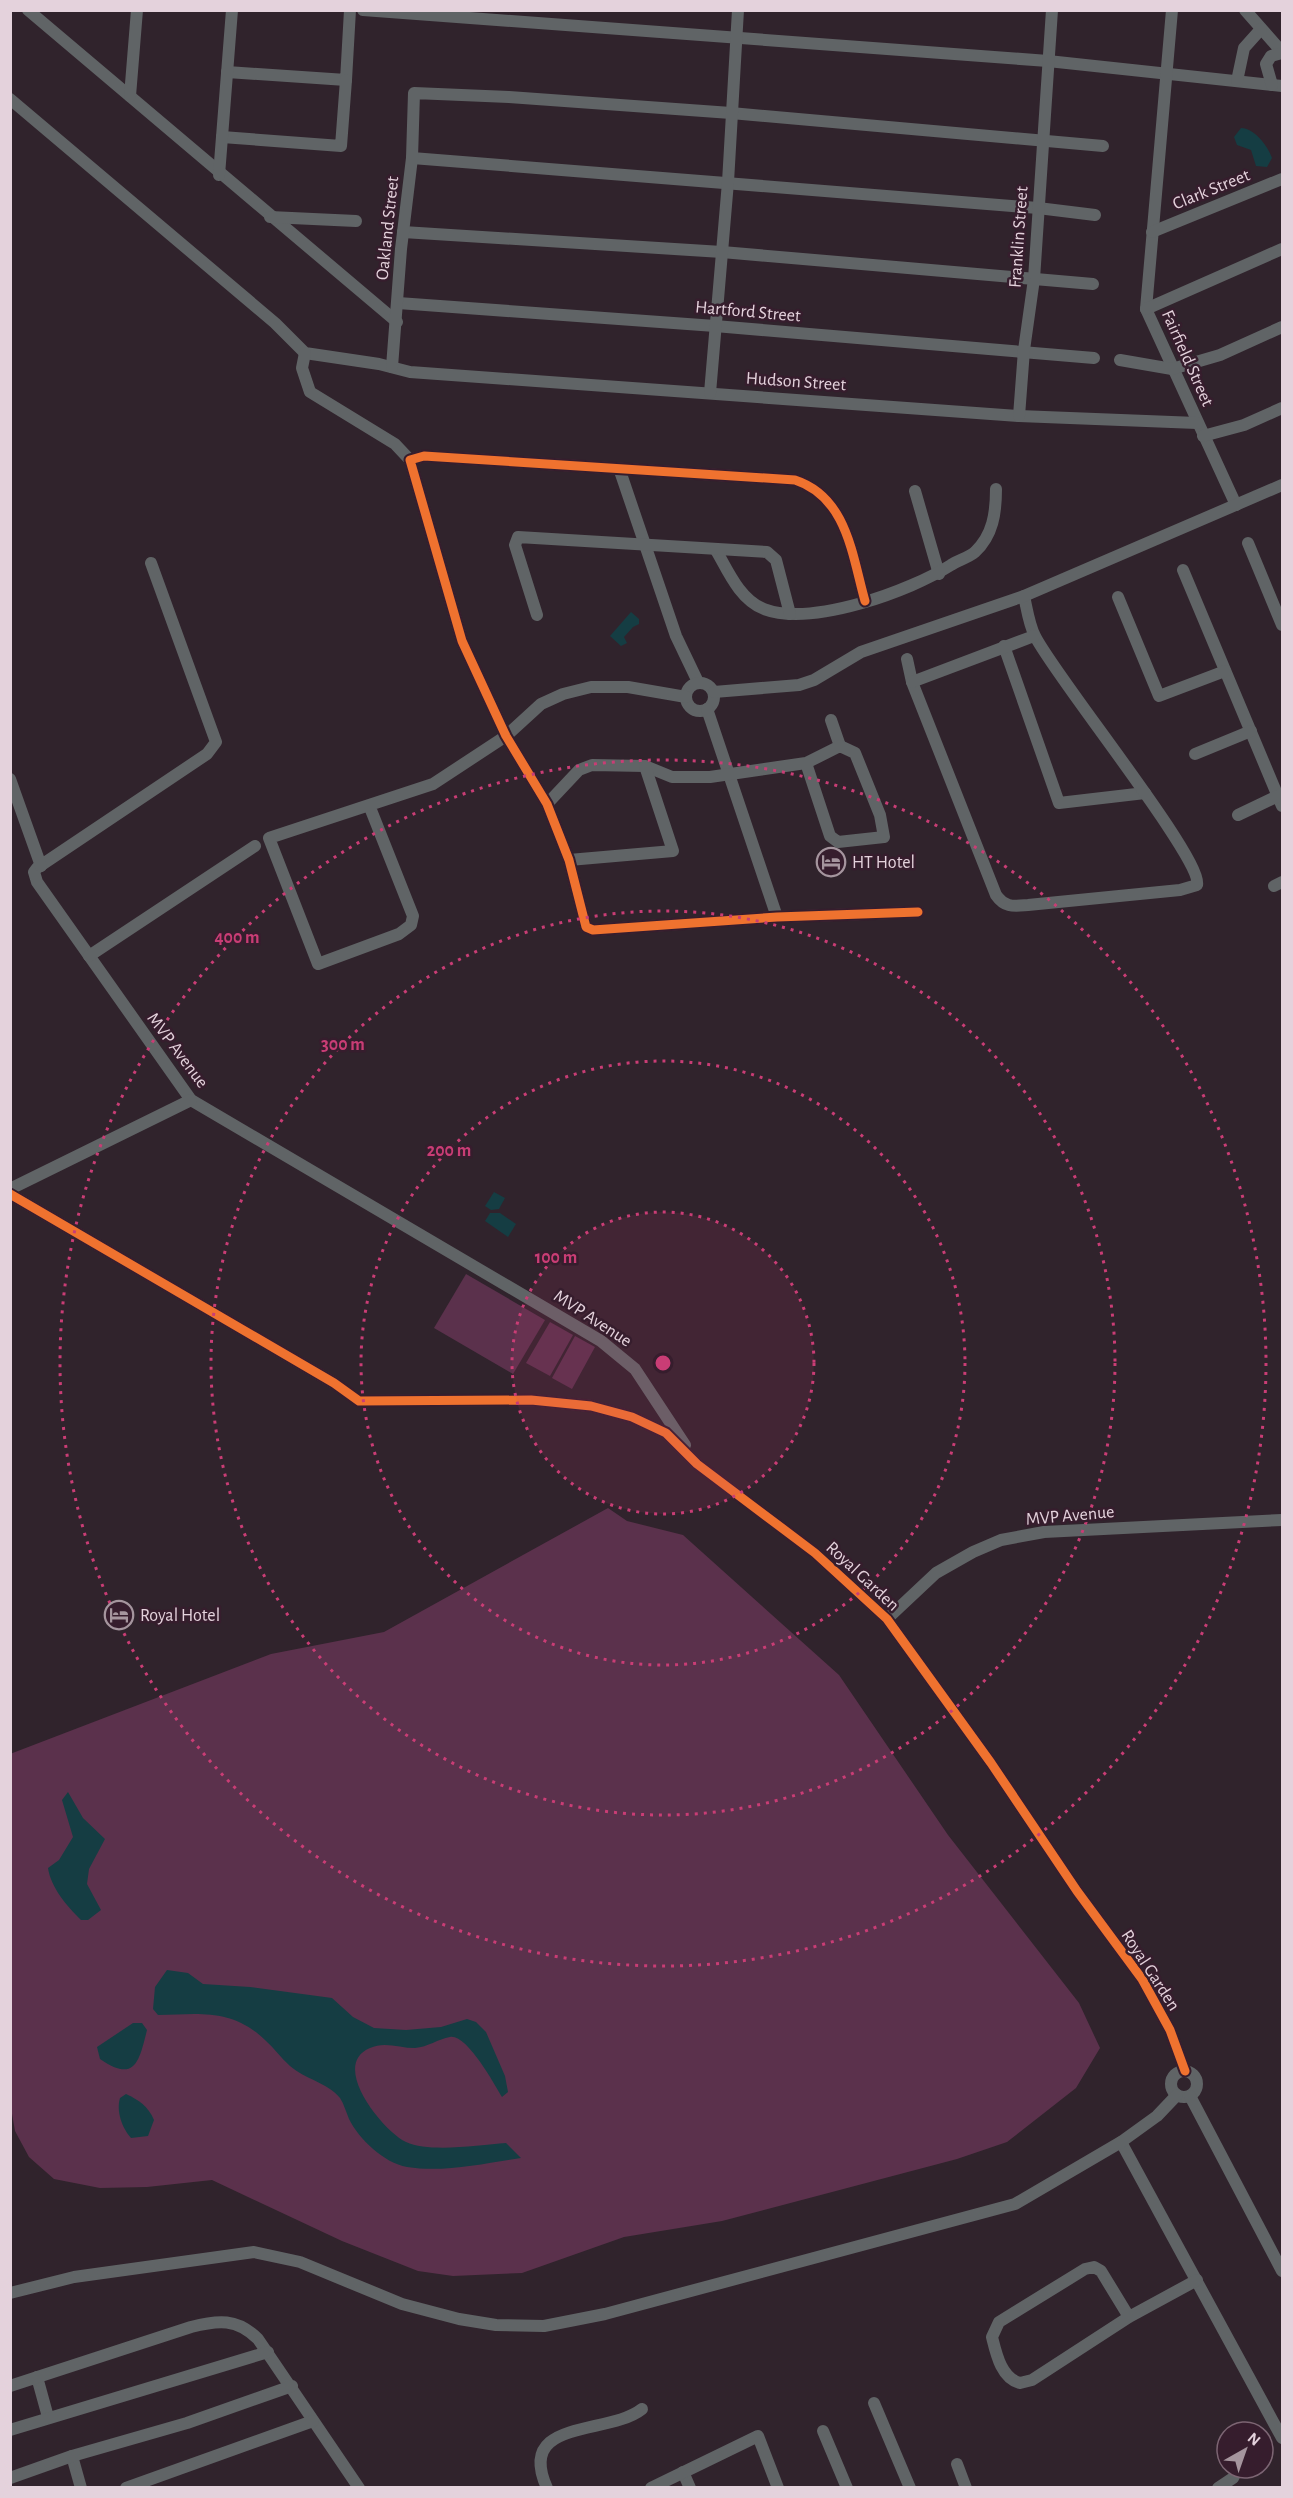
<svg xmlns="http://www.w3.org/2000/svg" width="1293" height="2498" viewBox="0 0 1293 2498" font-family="'Alegreya Sans',sans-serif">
  <rect width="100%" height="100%" fill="#30232c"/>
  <g fill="#5b314c">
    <polygon points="466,1274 545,1320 513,1374 434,1328"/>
    <polygon points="550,1322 573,1335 550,1376 526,1363"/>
    <polygon points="575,1336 595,1347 572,1389 552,1378"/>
    <polygon points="608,1508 627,1521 683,1535 839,1675 948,1835 1079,2003 1100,2048 1076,2088 1007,2142 957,2159 722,2221 624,2237 522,2273 453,2276 418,2271 342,2241 212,2180 147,2187 100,2188 54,2179 29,2157 15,2131 11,2108 10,1754 271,1654 384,1632"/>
  </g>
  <g fill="#153d43">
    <path d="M1241,128C1254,128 1268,146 1272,158L1267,167L1256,166L1251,150L1237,145L1234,137Z"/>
    <polygon points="631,612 639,619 639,624 633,627 624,637 627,643 621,646 610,636"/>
    <polygon points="494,1192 505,1198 499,1209 491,1210 485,1206"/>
    <polygon points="490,1213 500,1213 516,1224 508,1237 485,1221"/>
    <path d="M68,1792L83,1818L105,1839L89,1869L87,1884L101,1910L88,1920H81C67,1906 51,1888 48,1868L59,1860L73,1837L62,1800Z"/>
    <path d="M167,1970L188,1973L203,1984L250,1987L332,1998L353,2017L374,2028L406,2030L441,2027L467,2019L476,2022L486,2032L505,2076L508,2092L502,2097C494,2084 467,2034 450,2037C438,2039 428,2047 415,2048C400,2048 384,2041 370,2048C329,2065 383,2131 406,2142C430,2153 479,2145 506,2143L521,2158C485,2163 444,2173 407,2167C384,2163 359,2139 349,2119C346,2112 344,2104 340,2098C328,2083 305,2079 290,2066C281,2058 274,2048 265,2040C232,2008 200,2014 158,2015L153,2009L155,1987Z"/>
    <path d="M133,2023H142L147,2030C139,2062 135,2083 100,2059L97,2047Z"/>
    <path d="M126,2094C139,2100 148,2106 154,2120L148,2136L131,2138C122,2128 116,2111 120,2098Z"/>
  </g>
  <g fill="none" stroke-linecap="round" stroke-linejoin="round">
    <g stroke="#606466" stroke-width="12">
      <polyline points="28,10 397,322"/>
      <polyline points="363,10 1048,61 1282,86"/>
      <polyline points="1172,10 1146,309 1236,505"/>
      <polyline points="1245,10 1282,52"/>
      <polyline points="227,72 346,80 350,10"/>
      <polyline points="1237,81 1244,48 1261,29"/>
      <polyline points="1272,85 1266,64 1271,56 1282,53"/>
      <polyline points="130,96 137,10"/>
      <polyline points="10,99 275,323 305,353 379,364 410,372 1019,416 1197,423"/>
      <polyline points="222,137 341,146 346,80"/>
      <polyline points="412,158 1038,208 1095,215"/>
      <polyline points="219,175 232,10"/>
      <polyline points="270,217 356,221"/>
      <polyline points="403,232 722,252 1093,284"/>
      <polyline points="1152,232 1282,179"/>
      <polyline points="398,303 715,326 1094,358"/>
      <polyline points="1146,309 1282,249"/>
      <polyline points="305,353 302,368 310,392 395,444 410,460"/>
      <polyline points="1120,360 1172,369 1220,355 1282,327"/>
      <polyline points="392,367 401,249 412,158 414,93 509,97 731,113 1103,146"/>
      <polyline points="710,393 728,182 738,10"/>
      <polyline points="1019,416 1024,350 1034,279 1052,10"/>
      <polyline points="1203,436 1244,425 1282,408"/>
      <polyline points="620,471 676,636 698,682"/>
      <polyline points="915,491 939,574"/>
      <polyline points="1248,543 1282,625"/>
      <path d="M716,550C728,571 740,600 764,609C812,627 910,591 951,565C958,560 968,558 975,552C993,535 996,513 996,489"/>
      <polyline points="151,563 216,742 207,754 37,868 34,872 37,882 191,1100 601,1341 635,1369 685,1445"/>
      <polyline points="1183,570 1282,806"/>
      <polyline points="1118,597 1159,696 1225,671"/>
      <path d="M865,601C852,555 847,497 795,480L424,456L410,460L462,641L506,736L547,804L569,860L586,927L593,930L777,917L918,912"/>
      <polyline points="537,615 515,545 518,537 767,552 776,560 790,614"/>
      <polyline points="1004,646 1059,803 1145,793"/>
      <path d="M907,659L912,682L996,895C1005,908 1014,906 1028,905L1180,890L1197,885C1204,860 1053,674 1035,636C1029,625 1027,609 1024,596"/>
      <polyline points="912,682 1034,636"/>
      <circle cx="700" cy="697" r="14"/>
      <polyline points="714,692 799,685 814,680 861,652 1024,596 1282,485"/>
      <polyline points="707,709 777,917"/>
      <polyline points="831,720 840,746"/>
      <polyline points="1195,754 1251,731"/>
      <polyline points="10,779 41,866"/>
      <polyline points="547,804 579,770 592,765 645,766 672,777 710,777 806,763 840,746 855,753 880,815 884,837 838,842 830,836 806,763"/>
      <polyline points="369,805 413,916 411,925 399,934 318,964 269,838 433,784 506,736 541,704 563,694 591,687 628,687 686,697"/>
      <polyline points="1238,815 1282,794"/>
      <polyline points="569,860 673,851 645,766"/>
      <polyline points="1274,886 1282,882"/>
      <polyline points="89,956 255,846"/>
      <polyline points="10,1189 191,1100"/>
      <polyline points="10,1194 334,1383 359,1401 531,1400 591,1406 632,1417 666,1433 697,1464 815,1553 887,1619 991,1763 1077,1891 1142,1979 1170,2030 1185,2071"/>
      <polyline points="887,1619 936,1573 973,1552 1001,1540 1044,1532 1282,1520"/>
      <circle cx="1184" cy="2084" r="13"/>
      <polyline points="1190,2096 1282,2271"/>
      <polyline points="1121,2142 1282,2438"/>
      <polyline points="10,2293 74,2277 254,2252 300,2262 402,2304 459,2319 496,2325 544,2326 605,2314 1015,2204 1121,2142 1157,2116 1177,2095"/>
      <path d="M1129,2317L1101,2271L1094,2267L1085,2269L999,2322L992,2337C996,2353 1001,2378 1020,2383L1032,2380L1129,2317L1197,2280"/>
      <polyline points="37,2377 48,2417"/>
      <path d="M10,2386L191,2327C218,2320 237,2318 258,2339L359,2488"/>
      <polyline points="874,2403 910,2488"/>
      <polyline points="10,2430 268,2352"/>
      <polyline points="823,2431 847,2488"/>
      <polyline points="72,2456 81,2488"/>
      <polyline points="957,2464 966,2488"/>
      <polyline points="683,2472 690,2488"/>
      <polyline points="10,2478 72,2456 187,2423 292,2386"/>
      <polyline points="126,2488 313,2421"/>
      <path d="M547,2488C515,2418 608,2436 642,2409"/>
      <polyline points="651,2488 758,2436 778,2488"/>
      <polyline points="1218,2488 1233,2478 1238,2468"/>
    </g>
    <g stroke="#361d2d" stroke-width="13">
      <g id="cycleway">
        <path d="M865,601C852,555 847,497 795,480L424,456L410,460L462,641L506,736L547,804L569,860L586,927L593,930L777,917L918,912"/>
        <polyline points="10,1194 334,1383 359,1401 531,1400 591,1406 632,1417 666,1433 697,1464 815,1553 887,1619 991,1763 1077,1891 1142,1979 1170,2030 1185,2071"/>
      </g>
    </g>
    <use href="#cycleway" stroke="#ef722f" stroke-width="9"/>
  </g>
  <circle cx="663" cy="1363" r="151" fill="#c93d75" fill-opacity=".12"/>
  <g fill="none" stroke="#c93d75" stroke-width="3" stroke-dasharray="3 6">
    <circle cx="663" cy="1363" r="151"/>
    <circle cx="663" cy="1363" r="302"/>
    <circle cx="663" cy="1363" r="452"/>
    <circle cx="663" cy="1363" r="603"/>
  </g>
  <defs>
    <g id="hotel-ring" transform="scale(1.5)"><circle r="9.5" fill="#361d2d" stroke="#a5959e" stroke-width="1.5"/><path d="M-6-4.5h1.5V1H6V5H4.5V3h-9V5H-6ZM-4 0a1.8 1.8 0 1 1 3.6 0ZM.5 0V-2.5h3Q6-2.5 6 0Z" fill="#a5959e"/></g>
  </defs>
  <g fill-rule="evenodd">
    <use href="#hotel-ring" x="831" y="862"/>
    <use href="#hotel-ring" x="119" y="1615"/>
  </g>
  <g text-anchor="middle" stroke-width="5" stroke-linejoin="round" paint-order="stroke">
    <g font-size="18" fill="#e4d2dc" stroke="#361d2d">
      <text transform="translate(1211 189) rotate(-22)" y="6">Clark Street</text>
      <text transform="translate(387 228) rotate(-84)" y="6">Oakland Street</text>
      <text transform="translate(1018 237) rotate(-86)" y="6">Franklin Street</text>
      <text transform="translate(748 311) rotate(5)" y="6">Hartford Street</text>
      <text transform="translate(1188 358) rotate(66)" y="6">Fairfield Street</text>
      <text transform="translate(796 381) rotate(4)" y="6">Hudson Street</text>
      <text transform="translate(178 1050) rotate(53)" y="6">MVP Avenue</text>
      <text transform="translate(593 1318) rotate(33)" y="6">MVP Avenue</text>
      <text transform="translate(1070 1515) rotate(-5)" y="6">MVP Avenue</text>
      <text transform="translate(863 1576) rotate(43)" y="6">Royal Garden</text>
      <text transform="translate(1151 1970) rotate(57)" y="6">Royal Garden</text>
    </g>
    <g font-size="18" fill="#e4d2dc" stroke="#361d2d" text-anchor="start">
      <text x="852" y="868">HT Hotel</text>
      <text x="140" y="1621">Royal Hotel</text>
    </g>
  </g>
  <circle cx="663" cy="1363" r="9" fill="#c93d75" stroke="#361d2d" stroke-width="3"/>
  <g font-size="18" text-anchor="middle" font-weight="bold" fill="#c93d75" stroke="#361d2d" stroke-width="5" stroke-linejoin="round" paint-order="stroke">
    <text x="237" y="943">400 m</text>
    <text x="343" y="1050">300 m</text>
    <text x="449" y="1156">200 m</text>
    <text x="556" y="1263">100 m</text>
  </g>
  <rect width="1293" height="2498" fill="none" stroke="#e4d2dc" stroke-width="24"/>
  <g transform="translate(1245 2450) rotate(40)"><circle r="28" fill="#361d2d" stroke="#7c6573" stroke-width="1.5"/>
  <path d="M0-4.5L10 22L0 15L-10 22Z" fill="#a5959e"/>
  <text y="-9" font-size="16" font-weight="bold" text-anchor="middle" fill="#e4d2dc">N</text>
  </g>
</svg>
